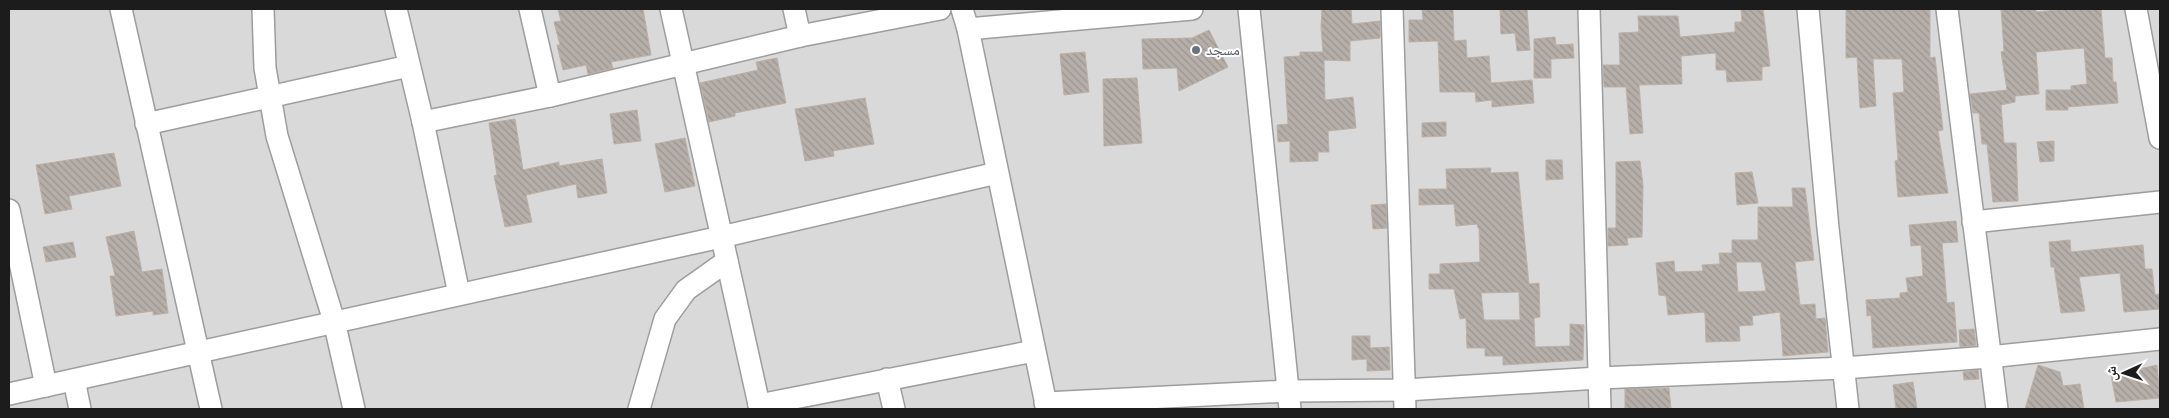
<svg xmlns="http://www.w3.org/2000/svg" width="2169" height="418" viewBox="0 0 2169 418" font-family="'Alegreya Sans','Noto Naskh Arabic',sans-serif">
  <defs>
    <pattern id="building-back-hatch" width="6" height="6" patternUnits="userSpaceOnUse" patternTransform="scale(1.25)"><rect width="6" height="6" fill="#b5aea9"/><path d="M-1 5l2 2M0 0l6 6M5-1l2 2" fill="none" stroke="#9b9591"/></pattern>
  </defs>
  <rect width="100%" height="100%" fill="#ece9e3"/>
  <rect fill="#dad9d9" x="9" y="9" width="2151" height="400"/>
  <g fill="url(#building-back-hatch)" stroke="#bcb0a7" fill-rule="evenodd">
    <polygon points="558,9 643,9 651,55 611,62 613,68 588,74 586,65 563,70 557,45 560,45 554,22 561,21"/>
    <polygon points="1322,9 1351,9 1352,24 1380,21 1380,38 1350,41 1350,61 1324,60 1325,100 1353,97 1356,128 1328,131 1329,152 1318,152 1318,161 1290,162 1290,141 1278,142 1277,125 1288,124 1284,57 1300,56 1300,52 1323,52 1321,27"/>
    <polygon points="1422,9 1453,9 1454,41 1466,40 1467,58 1489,56 1491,83 1532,80 1534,103 1492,107 1492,100 1476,102 1475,92 1440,92 1438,41 1409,42 1409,20 1423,20"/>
    <polygon points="1500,9 1527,9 1530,50 1517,51 1515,33 1501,34"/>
    <polygon points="1741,9 1763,9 1770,66 1762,67 1762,80 1727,82 1726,70 1716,70 1716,53 1681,56 1682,84 1639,85 1643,133 1630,134 1626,87 1604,87 1603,65 1620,65 1619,33 1639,32 1638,16 1678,16 1680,37 1735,32 1735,22 1742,22"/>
    <polygon points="1846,9 1930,9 1930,58 1935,57 1943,130 1938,131 1948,193 1898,197 1895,161 1898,160 1893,93 1904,92 1902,59 1873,59 1876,106 1860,108 1857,57 1846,58"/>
    <polygon points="2001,9 2036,9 2036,12 2067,9 2101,9 2105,58 2112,58 2113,82 2116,82 2118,103 2068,107 2068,110 2046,110 2046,90 2071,90 2071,86 2087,84 2084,48 2036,52 2039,94 2015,96 2015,102 2001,105 2004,143 2016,143 2018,201 1993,202 1987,144 1982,144 1979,113 1973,113 1970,94 2007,90 2001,52 2004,51"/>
    <polygon points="1209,30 1228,67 1179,91 1177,68 1143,69 1142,39 1192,38"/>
    <polygon points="1555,37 1556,45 1573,44 1574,58 1551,59 1551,78 1534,78 1534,39"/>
    <polygon points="1085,52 1089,92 1064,95 1060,54"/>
    <polygon points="777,58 786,103 735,113 735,116 709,122 700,83 758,70 756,62"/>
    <polygon points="1137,78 1142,143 1104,146 1103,79"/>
    <polygon points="865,98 874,144 833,151 834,156 805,161 795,109"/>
    <polygon points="637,110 641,141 614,144 610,114"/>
    <polygon points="515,119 523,170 559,162 559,166 602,159 607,193 578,198 576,184 526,195 532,222 505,227 494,176 497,175 489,123"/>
    <polygon points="1446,122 1446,136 1422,137 1422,123"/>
    <polygon points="685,138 695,186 665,192 655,144"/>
    <polygon points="2054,141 2054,161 2040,162 2037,142"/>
    <polygon points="114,153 121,186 69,196 72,209 45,214 36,165"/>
    <polygon points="1546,160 1562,160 1563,179 1546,180"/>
    <polygon points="1640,161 1643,185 1642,237 1627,238 1628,245 1608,246 1608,228 1616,228 1616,162"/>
    <path d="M1491,168L1490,173L1518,172L1529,284L1539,283L1540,317L1534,318L1535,347L1570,346V324L1584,325L1583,360L1503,365V356H1485V348H1467L1466,318L1460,319L1454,289H1429V274H1440V264L1480,262L1479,228H1478L1477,224L1456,226L1454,204L1419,205V189H1447L1446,169ZM1519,292L1520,320H1484L1481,293Z"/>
    <polygon points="1752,172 1758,203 1737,205 1735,173"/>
    <path d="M1792,188H1805L1814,260L1795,262L1800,305L1815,304L1816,319L1825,318L1828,352L1783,356L1780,312L1752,316L1753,325L1739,326L1740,341L1706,342L1705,314L1703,312L1668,315L1666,296L1659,295L1656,263L1674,261L1675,272L1703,271L1702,265L1720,264L1719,253H1732V240H1758V207H1793ZM1736,262H1761L1766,291L1738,292Z"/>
    <polygon points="1386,204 1387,228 1373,229 1371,205"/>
    <polygon points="1956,221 1958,242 1942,243 1947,303 1954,302 1957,342 1873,348 1871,315 1867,316 1866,300 1900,298 1900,293 1908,292 1906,278 1923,276 1921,245 1911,246 1909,225"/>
    <polygon points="134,231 142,272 162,269 168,313 153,315 153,311 116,316 110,276 115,276 106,237"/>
    <polygon points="2070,240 2071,252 2143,245 2145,269 2152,269 2155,295 2159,294 2160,309 2124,312 2120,273 2079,277 2085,311 2061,313 2054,267 2051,267 2049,242"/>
    <polygon points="73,242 76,257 46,262 43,247"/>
    <polygon points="1974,329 1976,345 1960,347 1959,330"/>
    <polygon points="1352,336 1370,336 1370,348 1389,347 1390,370 1367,371 1367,359 1352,360"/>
    <polygon points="2038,365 2060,372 2063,386 2080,384 2084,409 2025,409"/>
    <polygon points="2157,365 2160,398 2116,402 2111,375"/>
    <polygon points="1978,370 1979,379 1964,380 1963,372"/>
    <polygon points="1913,382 1917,409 1896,409 1893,385"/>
    <polygon points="1669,388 1671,409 1625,409 1625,389"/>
  </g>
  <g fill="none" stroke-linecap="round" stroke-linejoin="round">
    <g stroke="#9d9d9d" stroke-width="24">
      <g id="minor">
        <polyline points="121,9 211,409"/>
        <polyline points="263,9 265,68 277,136 334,321 354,409"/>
        <polyline points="396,9 423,122 459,294"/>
        <polyline points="530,9 550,96"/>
        <polyline points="671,9 760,409"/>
        <polyline points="794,9 800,36"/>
        <polyline points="962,9 968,29 1047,409"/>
        <polyline points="1249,9 1290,409"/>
        <polyline points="1392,9 1405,409"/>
        <polyline points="1589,9 1600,409"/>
        <polyline points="1808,9 1828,228 1848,409"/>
        <polyline points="1947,9 1997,409"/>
        <polyline points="2136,9 2160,138"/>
        <polyline points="968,29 1192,9"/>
        <polyline points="423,122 550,96 800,36 940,9"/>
        <polyline points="146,124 409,66"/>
        <polyline points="9,210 46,386"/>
        <polyline points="1973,222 2160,202"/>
        <polyline points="887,379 894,409"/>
        <polyline points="74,380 80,409"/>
        <polyline points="9,394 721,237 997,173"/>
        <polyline points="1045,403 1289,391 1405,390 1599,378 1844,368 1989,357 2160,339"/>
        <polyline points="759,405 1034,351"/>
        <polyline points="639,409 665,319 686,290 727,261"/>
      </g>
    </g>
    <use href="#minor" stroke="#fff" stroke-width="21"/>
  </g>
  <circle fill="#6b7280" stroke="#fff" stroke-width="2" cx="1196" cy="50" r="5"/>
  <g text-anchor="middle" stroke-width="4" stroke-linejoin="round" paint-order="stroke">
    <g font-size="15" fill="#5b616d" stroke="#fff" text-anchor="start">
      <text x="1206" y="55">مسجد</text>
    </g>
  </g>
  <rect width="2169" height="418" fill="none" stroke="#1c1c1c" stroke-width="20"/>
  <g transform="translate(2124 373) rotate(267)" stroke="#ffffff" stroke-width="4" paint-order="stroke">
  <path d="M0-4L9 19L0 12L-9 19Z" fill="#1c1c1c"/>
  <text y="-8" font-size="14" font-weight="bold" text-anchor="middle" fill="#1c1c1c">ش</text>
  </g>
</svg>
